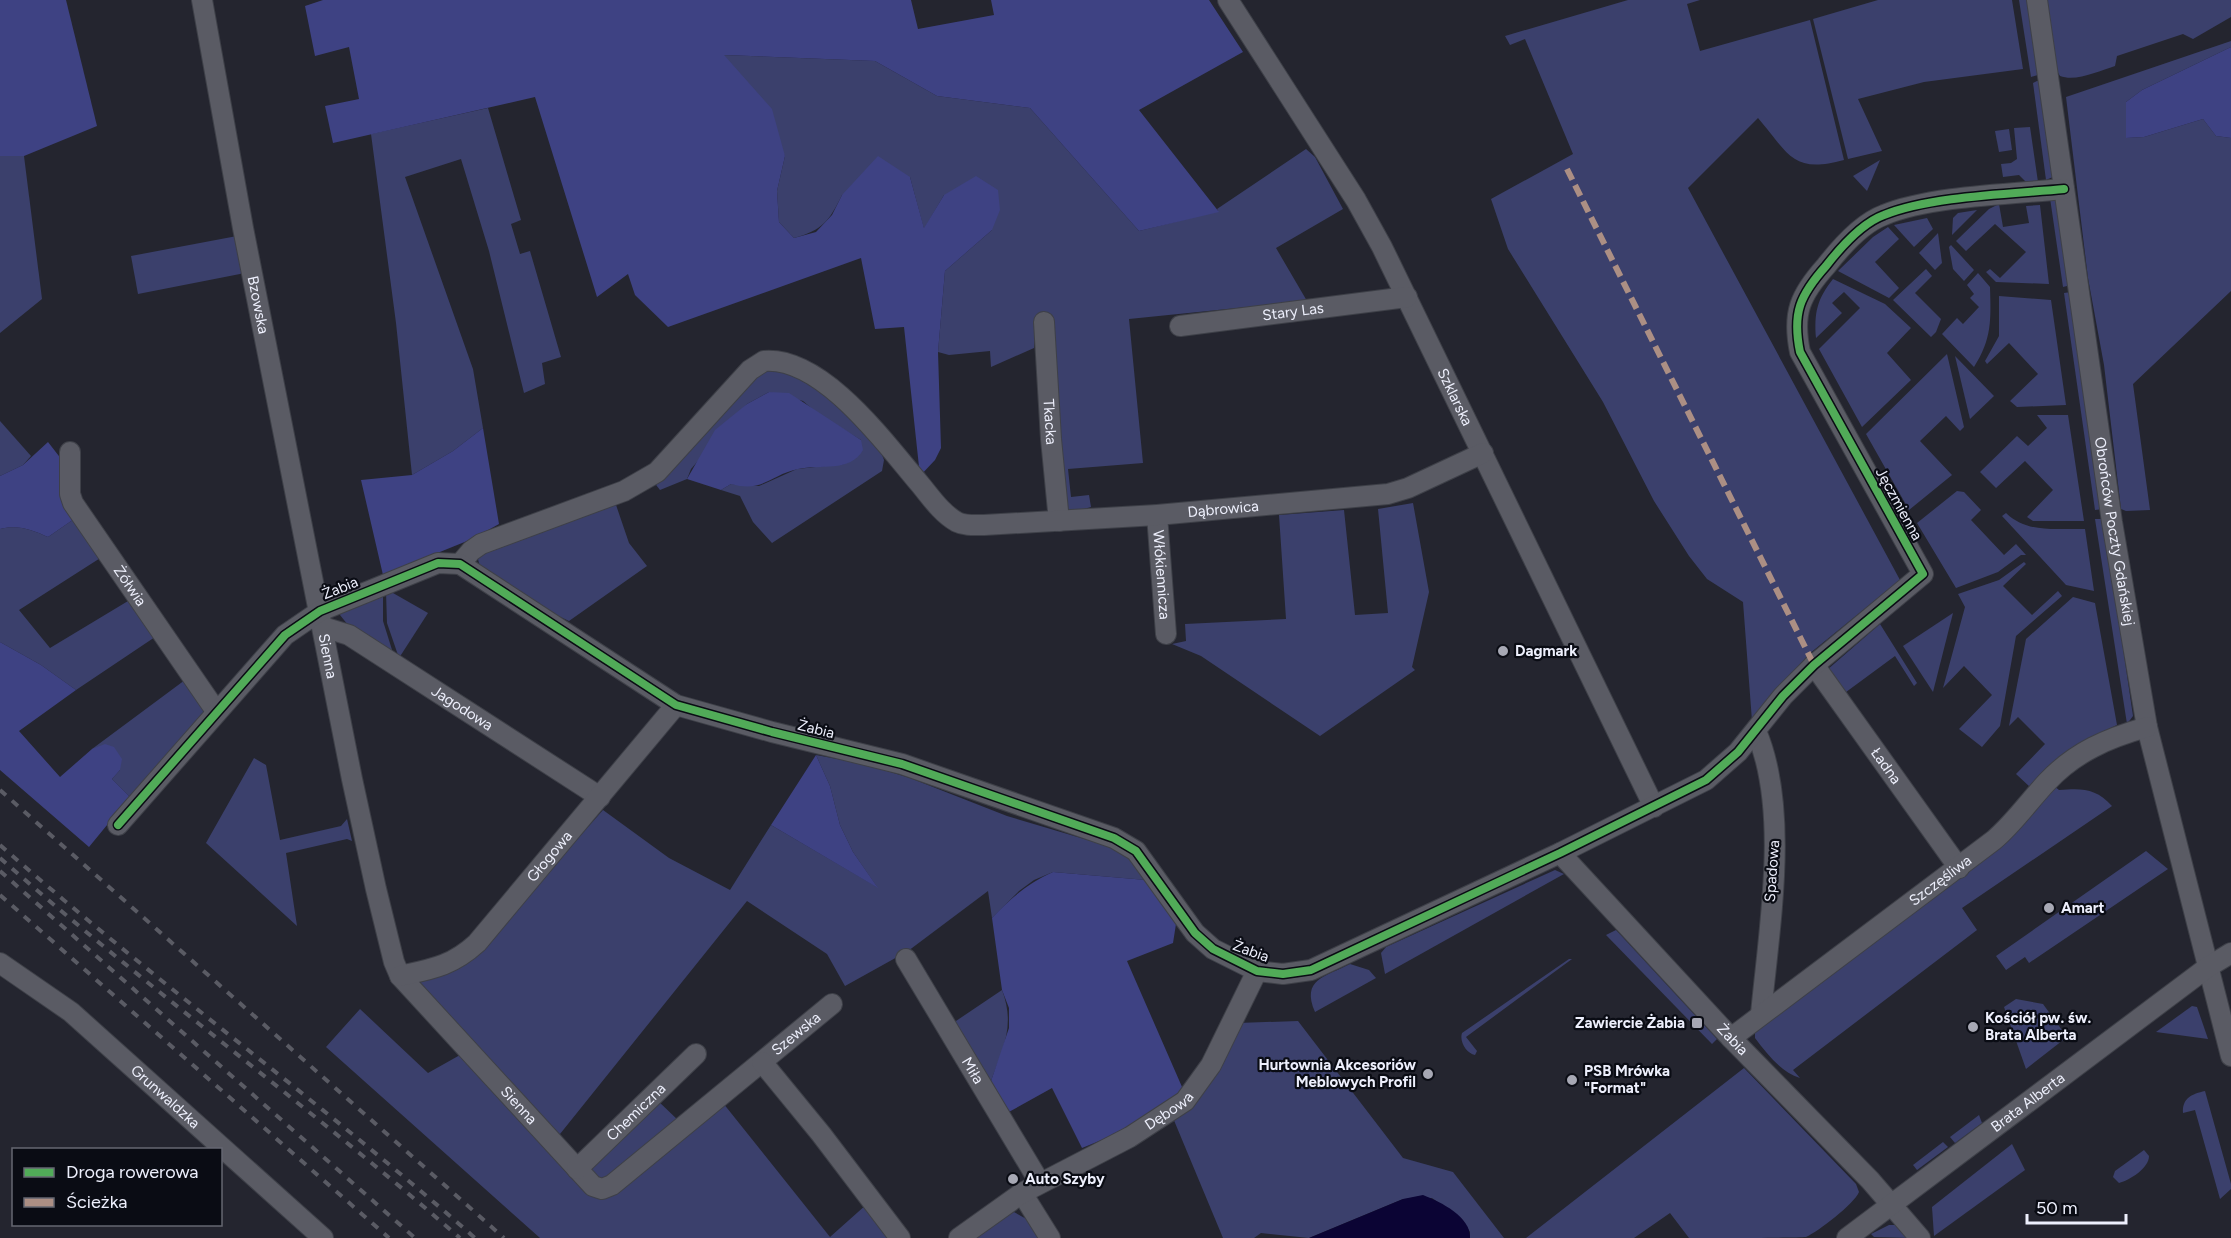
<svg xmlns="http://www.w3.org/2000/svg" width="2231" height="1238" viewBox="0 0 2231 1238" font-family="Figtree,sans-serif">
  <rect width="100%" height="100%" fill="#24252f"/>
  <g fill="#3b406c">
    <path d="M1628,0H1700L1687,4L1700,51L1810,20L1844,160C1792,174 1789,154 1758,118L1688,188L1900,580L1809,654L1752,721L1743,602L1707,579L1689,556L1654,501L1603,402L1508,249L1491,199L1573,154L1525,39L1510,45L1505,36Z"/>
    <polygon points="1878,0 2012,0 2023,69 1924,82 1858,99 1882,151 1848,159 1813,19"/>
    <polygon points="2019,0 2027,0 2030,9 2041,74 2031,77"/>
    <path d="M2047,0H2231V17L2193,39L2183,34L2117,56L2115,66C2099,71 2076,82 2060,76L2057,71Z"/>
    <polygon points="2231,41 2231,47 2142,90 2126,102 2126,138 2144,137 2203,119 2216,136 2231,138 2231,291 2133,384 2150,510 2126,511 2121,509 2104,365 2088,278 2066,97"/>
    <path d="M723,55L875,61L937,96L1030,108L1139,231L1218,211L1217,209L1306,149L1315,157L1343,209L1276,248L1307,301L1129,319L1143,463L1068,469L1071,497L1089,495L1091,507L1071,513L1066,511L1056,409L1052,316L1037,317L1034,348L991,367L990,351L949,355L938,352L945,271L992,230L944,195L924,229L910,177L842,195C829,221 823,230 794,238L779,222L777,191L785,156Z"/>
    <polygon points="2037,81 2041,81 2055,176 2046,180 2033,83"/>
    <polygon points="488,108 521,220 511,224 520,254 530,251 561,357 542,363 545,384 524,393 489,251 461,159 405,177 473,369 483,428 453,451 412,475 396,323 371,134"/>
    <polygon points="2030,127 2038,182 2027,183 2019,175 2003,177 2001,164 2011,163 2017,159 2014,128"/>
    <polygon points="2009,129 2012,150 1999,152 1995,131"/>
    <polygon points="0,156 24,156 42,299 0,333"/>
    <polygon points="1880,160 1867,191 1853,176"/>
    <polygon points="2050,198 2056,198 2071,285 2063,287"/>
    <polygon points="1999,204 2003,227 2029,223 2026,206 2040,205 2049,284 1996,282 1986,272 1990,269 2000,278 2026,252 1995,224 1966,251 1956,241 1989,209"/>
    <polygon points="1977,210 1952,235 1953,218 1958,213"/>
    <polygon points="1927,218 1933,229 1914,247 1894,225"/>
    <polygon points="1888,227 1899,239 1875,262 1899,288 1889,298 1838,271 1873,237"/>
    <polygon points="1938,233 1942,263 1935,270 1919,253"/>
    <polygon points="237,236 247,271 240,274 138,294 131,256"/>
    <polygon points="1951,245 1974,270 1964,281 1953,269 1949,247"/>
    <polygon points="1926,269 1932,276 1915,293 1941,319 1936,332 1931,337 1893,300"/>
    <path d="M1978,273L1990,287C1991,320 1992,339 1974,367L1942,334L1957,318L1963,324L1979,307L1970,298L1974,294L1967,285Z"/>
    <path d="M1833,279L1885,304L1911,328L1887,353L1911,380L1862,427L1819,349L1860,308L1844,292L1832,303L1842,313L1816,338C1814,313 1817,299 1833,279Z"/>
    <polygon points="2071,292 2103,509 2095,510 2064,293"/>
    <polygon points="1999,296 2051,300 2066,405 2017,407 2010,401 2038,374 2009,343 1987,364 1985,361 1999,336"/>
    <polygon points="1947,354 1964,427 1960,431 1946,416 1920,441 1952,475 1909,510 1866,434"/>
    <polygon points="1955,356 1994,396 1970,419"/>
    <polygon points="769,370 781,370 813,382 878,444 884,460 882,471 772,543 753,522 740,496 721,490 731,484 759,486 797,469 844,464 861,440 817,413 803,401 769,392 747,404 691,469 687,479 660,490 653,481 759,374"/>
    <polygon points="2037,415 2068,415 2084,521 2033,521 2027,517 2053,490 2025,461 1996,488 1980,472 2017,436 2028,446 2047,428"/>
    <polygon points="0,421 31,456 23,465 0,476"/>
    <polygon points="1957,491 1964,492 1981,510 1971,520 2004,555 2016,544 2026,555 2021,555 1998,572 1956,588 1917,523"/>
    <polygon points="615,502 629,543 647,566 569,621 548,611 480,567 478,559 481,553"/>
    <polygon points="1413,503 1429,592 1412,667 1415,670 1320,736 1201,656 1172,644 1186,641 1185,624 1286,619 1279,515 1344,510 1355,615 1388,613 1378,509"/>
    <path d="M2006,513C2028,534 2055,528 2085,529L2094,591L2066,585L2002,516Z"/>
    <path d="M77,517L105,555L19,610L50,648L133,598L158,635L76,690L41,665L0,642V529C17,524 33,530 48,537Z"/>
    <polygon points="2095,519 2104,519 2133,716 2127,724"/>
    <polygon points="2024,562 2026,564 2003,586 2032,615 2058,591 2062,596 2016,636 2000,726 1982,747 1959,729 1992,695 1964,666 1943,688 1965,607 1958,594 1999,580"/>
    <polygon points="386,592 393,593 428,613 399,658 387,623"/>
    <polygon points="383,594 383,621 393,653 348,625 340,615 341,612"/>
    <path d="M2073,597L2095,603L2117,725C2075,744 2062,754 2030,787L2016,774L2045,744L2018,717L2009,726L2026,639Z"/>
    <polygon points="1953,613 1933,692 1903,646"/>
    <polygon points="1880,624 1917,683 1914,686 1895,656 1842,695 1827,670"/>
    <polygon points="189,677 209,708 130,797 112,779 120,770 92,749"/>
    <polygon points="816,755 864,764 910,778 1007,816 1118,849 1130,857 1146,880 1053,872 1034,880 1019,891 992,918 988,891 908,951 845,986 827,954 747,901 556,1139 420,987 421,981 481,948 603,810 669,858 730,890 771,825 877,887 853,852 840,825 830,786"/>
    <polygon points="254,758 266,765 280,840 341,826 347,819 352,841 347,839 286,853 297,926 206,843"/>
    <path d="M2054,786L2059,790C2082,788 2096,788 2112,806L1962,908L1977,930L1793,1070L1800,1078C1781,1072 1767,1054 1755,1038V1032Z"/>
    <polygon points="2146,851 2168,869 2029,963 2025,957 2006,970 1996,956"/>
    <polygon points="1555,870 1564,874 1385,974 1381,953 1386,947"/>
    <polygon points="1616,930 1717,1039 1712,1044 1606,935"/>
    <path d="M1569,959H1572L1466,1037L1477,1051L1475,1055C1467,1054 1459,1042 1462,1033Z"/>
    <path d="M1350,964L1369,970L1376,978L1315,1012C1301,979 1325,977 1350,964Z"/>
    <path d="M1002,990C1016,1027 1002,1049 990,1084L953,1023Z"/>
    <polygon points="2016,999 2043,1004 2067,1037 2026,1069 2004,1007"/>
    <polygon points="2192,1006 2197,1007 2208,1039 2156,1032"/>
    <polygon points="360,1009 428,1073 460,1055 588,1193 596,1198 607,1196 723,1103 830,1237 867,1204 891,1238 540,1238 326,1047"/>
    <polygon points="1298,1021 1403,1158 1453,1172 1504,1238 1470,1238 1470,1232 1462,1219 1432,1198 1403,1199 1309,1238 1261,1233 1254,1238 1223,1238 1173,1118 1238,1023"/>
    <path d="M1744,1068L1856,1184L1859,1192C1854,1204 1819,1231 1806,1237C1796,1238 1708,1238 1689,1238L1670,1213L1634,1238H1526Z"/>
    <path d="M2205,1091L2231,1184V1189L2220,1199L2195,1110L2183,1113C2182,1098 2192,1094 2205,1091Z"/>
    <polygon points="656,1099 681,1123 606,1182 583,1170"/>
    <polygon points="1979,1115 1982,1123 1955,1143 1950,1137"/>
    <polygon points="1943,1142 1948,1147 1917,1170 1913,1165"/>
    <polygon points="2012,1144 2025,1170 1934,1236 1932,1207"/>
    <path d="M2144,1150L2149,1156C2149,1168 2130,1180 2119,1183L2113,1177L2115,1171Z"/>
    <polygon points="1014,1212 1030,1221 1040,1238 971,1238 1002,1216"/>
    <polygon points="1889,1225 1896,1225 1912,1238 1874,1237 1871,1234"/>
  </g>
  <g fill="#3e4283">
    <polygon points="0,0 66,0 97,126 24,156 0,156"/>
    <polygon points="323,0 911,0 918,29 994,15 991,0 1209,0 1243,52 1139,110 1219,212 1139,231 1030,108 937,96 875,61 724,55 772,109 785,156 777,191 779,222 794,238 816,232 832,215 842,195 878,156 910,177 924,228 944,195 976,176 998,190 1000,210 992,230 945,271 938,352 941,448 935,460 920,476 904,327 875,329 861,258 668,327 635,295 628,274 597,297 535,97 333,143 325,106 359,99 349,47 315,56 305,6"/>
    <polygon points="2231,47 2231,138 2216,136 2203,119 2144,137 2126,138 2126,102 2142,90"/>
    <path d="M769,392L789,393L861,440L863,450C850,473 820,464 798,469C770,475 763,493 731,484L721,490L687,479L715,430L747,404Z"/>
    <polygon points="483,428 499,524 472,539 383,575 361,480 412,475 453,451"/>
    <path d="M48,442L62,460L77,517L48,537C33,530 17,524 0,529V476L23,465Z"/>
    <polygon points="0,642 41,665 76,690 19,731 60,777 92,749 105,744 114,747 122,759 120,770 112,779 130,797 89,847 0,770"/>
    <polygon points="816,755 830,786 840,825 853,852 878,888 771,825"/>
    <path d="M1053,872L1146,880L1176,924L1173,943L1127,961L1186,1096L1114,1135L1082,1148L1052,1088L1007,1113L990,1084L1009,1028V1008L1002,990L992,918C1011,898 1028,883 1053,872Z"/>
  </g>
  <path fill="#0b0434" d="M1423,1195C1441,1202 1471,1217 1470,1238H1309L1403,1199Z"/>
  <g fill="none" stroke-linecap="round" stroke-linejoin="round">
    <g stroke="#3e4048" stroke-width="22">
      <g id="minor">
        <path id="s1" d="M202,0L243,228L352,779L376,889L394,962L400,976L593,1186L602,1189L612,1185L832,1004"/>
        <path id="s2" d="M1228,0L1356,200L1382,247L1654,807"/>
        <path id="s3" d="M2037,0L2112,522L2147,727L2231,1056"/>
        <path id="s4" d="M1044,322L1051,439L1059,521"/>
        <path id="s5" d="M1180,326L1407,297"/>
        <path id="s6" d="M70,452V494L73,503L216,711"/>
        <path id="s7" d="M1157,515L1166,634"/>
        <path id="s8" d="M460,564L471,551L481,544L624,491L657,472L750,370L764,361C822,356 885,443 919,483C930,496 941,513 957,522C965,526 975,525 984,525L1157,515L1388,494L1408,488L1483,453"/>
        <path id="s9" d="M323,627L349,635L600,797"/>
        <path id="s10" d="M1814,665L1959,868"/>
        <path d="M1756,731C1790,811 1769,928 1761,1014"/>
        <path d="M118,825L285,635L320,611L438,563L460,564L676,705L772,732L902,764L1114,838L1136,851L1195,933L1213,949L1257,971L1283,974L1311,970L1560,853L1706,780L1738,752L1783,696L1814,665L1923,574L1800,352C1792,313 1800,295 1826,266C1840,248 1862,223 1884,215C1930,196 2012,194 2064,189"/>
        <path id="s11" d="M1560,853L1731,1038L1870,1180L1920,1238"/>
        <path id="s12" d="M906,959L1040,1183"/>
        <path id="s13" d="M0,963L71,1012L323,1238"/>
        <path id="s14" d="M400,976C432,969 452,966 477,943L676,705"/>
        <path id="s15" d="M1731,1038L1994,840C2015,822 2029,801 2047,782C2075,752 2108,738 2147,727"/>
        <polyline points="762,1062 821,1134 900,1238"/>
        <path id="s16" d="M577,1169L696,1054"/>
        <polyline points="1022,1193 1050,1238"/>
        <path id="s17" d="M959,1238L1022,1193L1130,1137L1185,1101L1211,1065L1257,971"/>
        <path id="s18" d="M1847,1238L2208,967L2231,953"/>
      </g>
    </g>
    <use href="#minor" stroke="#5a5b64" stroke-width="20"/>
    <g stroke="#5a5b64" stroke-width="4" stroke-dasharray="8 8" stroke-linecap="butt">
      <polyline points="0,790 504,1238"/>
      <path d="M0,845C154,981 321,1102 475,1238"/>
      <path d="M0,858C149,990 310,1107 460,1238"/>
      <polyline points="0,871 415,1238"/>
      <polyline points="0,895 389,1238"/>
    </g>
    <polyline stroke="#ac8f84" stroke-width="6" stroke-dasharray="12 6" stroke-linecap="butt" points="1567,169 1814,665"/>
    <g stroke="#0a0c14" stroke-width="11">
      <path id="cycleway" d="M118,825L285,635L320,611L438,563L460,564L676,705L772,732L902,764L1114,838L1136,851L1195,933L1213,949L1257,971L1283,974L1311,970L1560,853L1706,780L1738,752L1783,696L1814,665L1923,574L1800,352C1792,313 1800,295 1826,266C1840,248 1862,223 1884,215C1930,196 2012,194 2064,189"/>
    </g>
    <use href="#cycleway" stroke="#51ab58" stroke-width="8"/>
  </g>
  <g fill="#a7a8b4" stroke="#0a0c14" stroke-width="2">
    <circle cx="1503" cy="651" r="6"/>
    <circle cx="2049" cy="908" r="6"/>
    <rect x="1691" y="1017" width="12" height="12" rx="3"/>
    <circle cx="1973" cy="1027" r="6"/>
    <circle cx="1428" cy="1074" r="6"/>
    <circle cx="1572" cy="1080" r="6"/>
    <circle cx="1013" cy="1179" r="6"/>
  </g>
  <g text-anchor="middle" stroke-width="4.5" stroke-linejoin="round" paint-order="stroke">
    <g font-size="15" fill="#edeffc" stroke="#0a0c14">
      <text dy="5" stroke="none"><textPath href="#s1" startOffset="310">Bzowska</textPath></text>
      <text dy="5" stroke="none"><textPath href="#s5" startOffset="114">Stary Las</textPath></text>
      <text dy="5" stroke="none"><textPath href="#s2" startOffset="458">Szklarska</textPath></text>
      <text dy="5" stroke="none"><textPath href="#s4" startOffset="100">Tkacka</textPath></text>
      <text transform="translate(1899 504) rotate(61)" y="5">Jęczmienna</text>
      <text dy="5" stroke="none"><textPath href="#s8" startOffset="900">Dąbrowica</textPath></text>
      <text dy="5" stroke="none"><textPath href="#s3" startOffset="537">Obrońców Poczty Gdańskiej</textPath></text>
      <text dy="5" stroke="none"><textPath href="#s7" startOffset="60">Włókiennicza</textPath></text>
      <text dy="5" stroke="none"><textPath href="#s6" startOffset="152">Żółwia</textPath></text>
      <text transform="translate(340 588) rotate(-22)" y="5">Żabia</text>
      <text dy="5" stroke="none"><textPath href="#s1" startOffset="668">Sienna</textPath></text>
      <text dy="5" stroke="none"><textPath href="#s9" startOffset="162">Jagodowa</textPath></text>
      <text transform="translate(816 729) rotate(14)" y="5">Żabia</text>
      <text dy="5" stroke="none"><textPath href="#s10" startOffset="124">Ładna</textPath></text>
      <text dy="5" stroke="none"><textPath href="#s14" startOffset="198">Głogowa</textPath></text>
      <text transform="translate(1772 871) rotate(-86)" y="5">Spadowa</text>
      <text dy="5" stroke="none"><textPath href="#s15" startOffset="262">Szczęśliwa</textPath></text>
      <text transform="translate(1251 951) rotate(20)" y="5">Żabia</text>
      <text dy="5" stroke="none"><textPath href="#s1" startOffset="1540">Szewska</textPath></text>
      <text dy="5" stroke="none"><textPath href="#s11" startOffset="254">Żabia</textPath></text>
      <text dy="5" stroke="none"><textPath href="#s12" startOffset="130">Miła</textPath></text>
      <text dy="5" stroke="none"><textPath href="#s13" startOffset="213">Grunwaldzka</textPath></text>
      <text dy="5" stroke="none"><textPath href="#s18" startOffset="226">Brata Alberta</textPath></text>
      <text dy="5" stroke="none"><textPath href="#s1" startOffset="1172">Sienna</textPath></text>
      <text dy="5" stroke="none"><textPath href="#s17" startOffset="246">Dębowa</textPath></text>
      <text dy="5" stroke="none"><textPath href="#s16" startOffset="82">Chemiczna</textPath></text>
    </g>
    <g font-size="15" font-weight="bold" fill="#edeffc" stroke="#0a0c14" text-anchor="start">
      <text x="1515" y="656">Dagmark</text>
      <text x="2061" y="913">Amart</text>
      <text x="1985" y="1023">Kościół pw. św.<tspan x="1985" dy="17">Brata Alberta</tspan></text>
      <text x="1685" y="1028" text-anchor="end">Zawiercie Żabia</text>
      <text x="1416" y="1070" text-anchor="end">Hurtownia Akcesoriów<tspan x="1416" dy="17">Meblowych Profil</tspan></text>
      <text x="1584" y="1076">PSB Mrówka<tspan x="1584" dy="17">"Format"</tspan></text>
      <text x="1025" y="1184">Auto Szyby</text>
    </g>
  </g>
  <rect x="12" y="1148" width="210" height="78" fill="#0a0c14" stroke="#656771" stroke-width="1.5"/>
  <rect x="24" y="1168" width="30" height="9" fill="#51ab58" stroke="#656771" stroke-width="1.5"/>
  <text x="66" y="1178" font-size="18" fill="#edeffc">Droga rowerowa</text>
  <rect x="24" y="1198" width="30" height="9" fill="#ac8f84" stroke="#656771" stroke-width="1.5"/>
  <text x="66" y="1208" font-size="18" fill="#edeffc">Ścieżka</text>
  <path d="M2027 1214v9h99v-9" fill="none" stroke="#edeffc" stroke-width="3"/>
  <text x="2036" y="1214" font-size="18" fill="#edeffc" stroke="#0a0c14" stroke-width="4.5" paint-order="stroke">50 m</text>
</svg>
